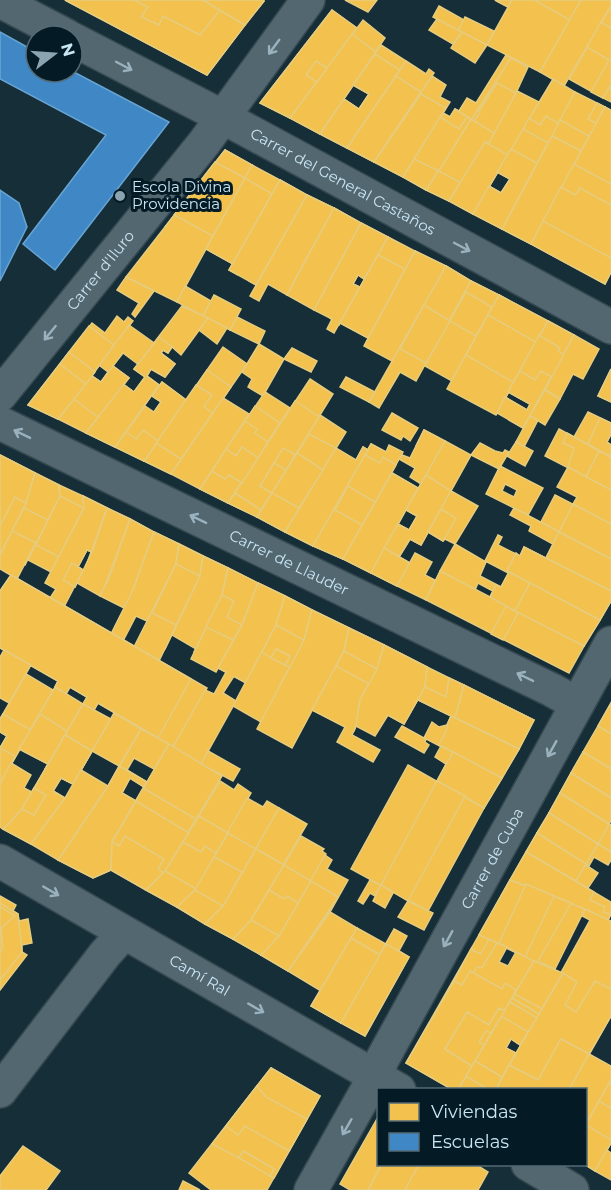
<svg xmlns="http://www.w3.org/2000/svg" width="611" height="1190" viewBox="0 0 611 1190" font-family="Montserrat,sans-serif">
  <rect width="100%" height="100%" fill="#152e38"/>
  <g fill="#f2c14e" stroke="#e6cc7f" stroke-width="1.5" fill-rule="evenodd">
    <polygon points="65,0 203,0 245,25 207,75"/>
    <polygon points="65,0 203,0 245,25 207,75"/>
    <polygon points="134,0 203,0 220,10 200,35 163,16 159,25 141,17 148,7"/>
    <polygon points="203,0 221,0 217,8"/>
    <polygon points="203,0 263,0 264,1 245,25"/>
    <polygon points="203,0 263,0 264,1 245,25"/>
    <polygon points="345,0 377,0 368,12"/>
    <polygon points="495,0 512,0 508,7"/>
    <polygon points="495,0 512,0 508,7"/>
    <polygon points="512,0 581,0 540,72 487,45"/>
    <polygon points="534,0 581,0 570,20"/>
    <polygon points="581,0 611,0 611,6 587,47 572,39 578,29 571,26 570,20"/>
    <polygon points="581,0 611,0 611,6 564,86 540,72"/>
    <polygon points="439,6 464,20 458,31 433,17"/>
    <polygon points="611,6 611,28 601,22"/>
    <polygon points="611,6 611,85 603,98 569,79"/>
    <polygon points="332,10 344,19 332,36 345,44 290,118 260,103"/>
    <polygon points="332,10 357,28 290,118 260,103"/>
    <polygon points="465,17 494,31 487,45 458,31"/>
    <polygon points="437,19 462,32 453,44 429,30"/>
    <polygon points="363,20 385,38 320,134 290,118"/>
    <polygon points="601,22 611,28 611,85 603,98 591,92 609,60 587,47"/>
    <polygon points="462,32 487,45 475,63 451,48"/>
    <polygon points="352,34 376,52 320,134 290,118"/>
    <polygon points="381,45 406,61 347,148 320,134 344,99 359,109 369,94 353,85"/>
    <polygon points="375,54 400,70 347,148 320,134 344,99 359,109 369,94 353,85"/>
    <polygon points="506,55 511,58 426,190 403,177 443,113 450,117 455,109 459,111 467,98 476,103"/>
    <polygon points="511,58 528,67 516,93 489,143 485,142 449,201 426,190"/>
    <polygon points="316,61 327,68 317,82 306,75"/>
    <polygon points="406,61 426,74 429,69 434,73 374,162 347,148"/>
    <polygon points="396,76 421,92 374,162 347,148"/>
    <polygon points="432,76 446,85 440,97 450,102 403,177 374,162"/>
    <polygon points="553,79 575,92 502,229 473,214 489,186 501,193 510,179 497,172"/>
    <polygon points="497,83 516,93 489,143 485,142 449,201 426,190 471,119 474,121 480,113 479,111"/>
    <polygon points="611,85 611,102 603,98"/>
    <polygon points="517,91 539,102 473,214 449,201 485,142 489,143"/>
    <polygon points="575,92 605,107 531,244 502,229"/>
    <polygon points="421,94 446,108 403,177 374,162"/>
    <polygon points="597,103 605,107 596,123 588,119"/>
    <polygon points="605,107 611,110 611,272 605,284 531,244"/>
    <polygon points="455,109 471,119 426,190 403,177 443,113 450,117"/>
    <polygon points="546,116 559,124 548,143 523,129 529,118 540,125"/>
    <polygon points="440,117 459,129 467,117 471,119 439,171 414,159"/>
    <polygon points="471,119 494,133 489,143 485,142 461,183 439,171"/>
    <polygon points="560,120 589,136 581,151 552,136"/>
    <polygon points="552,136 581,151 531,244 502,229"/>
    <polygon points="485,142 508,155 473,214 449,201"/>
    <polygon points="511,149 537,163 502,229 473,214 489,186 501,193 510,179 497,172"/>
    <polygon points="225,150 252,165 206,249 165,227"/>
    <polygon points="225,150 252,165 177,302 126,277"/>
    <polygon points="215,162 245,178 213,236 174,215"/>
    <polygon points="574,164 611,184 611,272 605,284 531,244"/>
    <polygon points="252,165 280,180 233,264 206,249"/>
    <polygon points="245,178 272,194 233,264 206,249"/>
    <polygon points="280,180 307,195 256,285 249,281 258,264 247,258 238,275 229,270"/>
    <polygon points="280,180 307,195 256,285 229,270"/>
    <polygon points="561,187 575,195 580,188 611,205 611,258 543,221"/>
    <polygon points="307,195 334,208 293,283 266,268"/>
    <polygon points="307,195 334,208 287,295 268,284 259,301 250,296"/>
    <polygon points="334,208 361,223 321,297 293,283"/>
    <polygon points="334,208 361,223 314,310 287,295"/>
    <polygon points="361,223 388,237 364,279 358,275 353,284 360,287 339,325 330,318 337,304 322,295"/>
    <polygon points="361,223 388,237 364,279 358,275 353,284 360,287 334,333 327,329 332,319 314,310"/>
    <polygon points="388,237 415,251 368,338 340,323"/>
    <polygon points="415,251 446,266 398,351 370,335"/>
    <polygon points="415,251 446,266 392,361 364,346"/>
    <polygon points="378,255 405,269 368,338 340,323"/>
    <polygon points="446,266 471,281 426,363 410,354 400,372 390,366"/>
    <polygon points="446,266 471,281 416,381 400,372 379,408 369,402"/>
    <polygon points="126,277 154,291 135,317 132,314 139,303 117,290"/>
    <polygon points="471,281 499,295 461,364 435,349"/>
    <polygon points="471,281 499,295 452,381 425,366"/>
    <polygon points="185,286 211,301 203,316 177,302"/>
    <polygon points="466,292 492,307 476,336 450,321"/>
    <polygon points="214,295 241,309 230,330 203,316"/>
    <polygon points="499,295 548,321 502,404 454,377"/>
    <polygon points="499,295 548,321 496,415 447,389"/>
    <polygon points="424,305 450,321 426,363 400,349"/>
    <polygon points="182,306 208,318 181,355 172,347 168,353 163,350 161,353 175,364 165,377 151,369 147,376 159,385 115,447 86,433 123,384 134,392 145,377 134,369"/>
    <polygon points="488,315 536,342 513,382 466,355"/>
    <polygon points="117,316 124,322 128,317 133,321 58,419 28,405 92,323 105,333"/>
    <polygon points="237,317 265,331 259,344 230,330"/>
    <polygon points="208,318 227,328 217,344 199,330"/>
    <polygon points="548,321 574,335 523,428 509,420 514,410 502,404 505,397 527,410 530,404 508,392"/>
    <polygon points="548,321 574,335 523,428 497,413 505,397 527,410 530,404 508,392"/>
    <polygon points="129,325 154,343 139,365 123,353 113,366 129,378 86,433 58,419 92,376 101,382 108,372 99,365"/>
    <polygon points="89,326 114,345 86,384 58,419 28,405"/>
    <polygon points="539,335 560,348 558,351 564,355 552,377 541,371 535,380 520,371"/>
    <polygon points="574,335 599,349 583,379 573,374 560,399 545,390"/>
    <polygon points="159,337 172,347 168,353 163,350 161,353 175,364 165,377 151,369 147,376 159,385 115,447 86,433 123,384 134,392 145,377 134,369"/>
    <polygon points="259,344 284,359 263,396 248,387 252,379 242,372"/>
    <polygon points="223,347 247,364 213,413 171,474 144,461"/>
    <polygon points="292,348 317,361 311,372 284,359"/>
    <polygon points="69,352 95,372 86,384 60,364"/>
    <polygon points="113,366 129,378 98,417 74,399 92,376 101,382"/>
    <polygon points="611,369 611,402 598,396"/>
    <polygon points="611,369 611,402 598,396"/>
    <polygon points="207,370 231,387 213,413 171,474 144,461"/>
    <polygon points="346,377 375,392 369,402 340,387"/>
    <polygon points="310,379 333,394 257,517 228,503"/>
    <polygon points="162,382 186,400 158,441 143,430 136,439 126,432 139,414 153,427 160,416 154,412 161,402 152,396"/>
    <polygon points="162,382 186,400 144,461 115,447 145,406 154,412 161,402 152,396"/>
    <polygon points="196,385 212,395 204,407 213,413 181,459 156,443"/>
    <polygon points="545,390 560,399 545,425 530,416"/>
    <polygon points="265,392 290,408 228,503 200,489"/>
    <polygon points="223,398 249,414 200,489 171,474"/>
    <polygon points="295,401 319,417 296,455 283,448 274,463 260,486 272,493 261,510 235,493"/>
    <polygon points="255,406 280,423 228,503 200,489"/>
    <polygon points="588,412 611,423 611,434 607,442 611,445 611,457 574,437"/>
    <polygon points="392,413 418,428 410,441 403,436 401,440 382,430"/>
    <polygon points="320,415 346,432 285,532 257,517"/>
    <polygon points="530,416 538,420 524,447 516,442"/>
    <polygon points="600,418 611,423 611,434 607,442 611,445 611,457 588,444"/>
    <polygon points="245,421 257,429 255,433 268,442 258,458 242,447 236,456 226,449"/>
    <polygon points="559,429 611,457 611,490 545,456"/>
    <polygon points="143,430 158,441 144,461 115,447 126,432 136,439"/>
    <polygon points="424,430 445,441 436,457 416,446"/>
    <polygon points="424,430 445,441 421,484 410,477 415,468 399,459 402,455 410,458"/>
    <polygon points="567,433 599,451 586,477 568,467 574,448 563,443"/>
    <polygon points="309,434 336,448 285,532 257,517"/>
    <polygon points="445,441 471,455 421,545 410,539 399,557 410,563 397,586 371,573 398,524 409,530 417,516 406,510"/>
    <polygon points="516,442 533,451 525,466 507,456"/>
    <polygon points="480,443 495,451 503,453 505,450 509,452 499,469 471,455"/>
    <polygon points="371,444 386,452 380,463 365,455"/>
    <polygon points="371,444 386,452 389,445 403,452 343,559 313,546"/>
    <polygon points="242,447 258,458 242,483 229,475 225,479 212,471 226,449 236,456"/>
    <polygon points="363,447 368,450 365,455 313,546 285,532 329,461 349,473"/>
    <polygon points="363,447 368,450 365,455 313,546 285,532 336,448 356,460"/>
    <polygon points="599,451 611,457 611,490 586,477"/>
    <polygon points="297,453 323,470 299,508 272,493"/>
    <polygon points="0,455 35,473 26,503 0,555"/>
    <polygon points="0,455 35,473 26,503 0,555"/>
    <polygon points="365,455 380,463 383,457 396,465 343,559 313,546"/>
    <polygon points="274,463 286,470 272,493 260,486"/>
    <path d="M500,466L543,488L528,515L486,494ZM505,484L517,490L514,497L502,491Z"/>
    <polygon points="568,467 611,490 611,524 573,504 577,497 557,487"/>
    <polygon points="35,473 59,485 60,496 25,565 1,553 26,503"/>
    <polygon points="35,473 59,485 60,496 17,579 0,569 0,555 26,503"/>
    <polygon points="392,473 418,488 371,573 343,559"/>
    <polygon points="392,473 418,488 371,573 343,559"/>
    <polygon points="426,475 451,491 421,545 410,539 399,557 384,548 398,524 409,530 417,516 406,510"/>
    <polygon points="59,485 83,496 84,508 51,572 28,560 60,496"/>
    <polygon points="348,486 375,502 362,525 335,510"/>
    <polygon points="451,491 478,506 455,544 445,539 443,541 428,532"/>
    <polygon points="235,493 261,510 257,517 228,503"/>
    <polygon points="555,495 611,524 611,559 541,522"/>
    <polygon points="60,496 84,508 59,557 36,545"/>
    <polygon points="83,496 107,508 92,552 87,550 78,567 83,570 75,587 51,572 84,508"/>
    <polygon points="83,496 107,508 92,552 87,550 78,567 83,570 64,607 50,598 56,589 45,583 84,508"/>
    <polygon points="15,497 26,503 0,555 0,526"/>
    <polygon points="573,504 611,524 611,559 559,532"/>
    <polygon points="24,508 48,520 36,543 12,531"/>
    <polygon points="107,508 130,519 109,578 86,566"/>
    <polygon points="107,508 130,519 109,578 100,596 77,583 92,552"/>
    <polygon points="514,508 611,559 611,591 546,558 553,544 529,531 531,526 510,515"/>
    <polygon points="441,509 456,518 443,541 428,532"/>
    <polygon points="130,519 154,532 128,599 104,588"/>
    <polygon points="130,519 154,532 133,590 124,608 100,596 109,578"/>
    <polygon points="154,532 179,544 176,564 157,602 133,590"/>
    <polygon points="154,532 179,544 176,564 147,621 136,616 123,641 111,634 133,590"/>
    <polygon points="559,532 611,559 611,591 546,558"/>
    <polygon points="498,535 502,537 498,545 520,556 524,547 611,591 611,601 600,620 485,561"/>
    <polygon points="179,544 203,556 200,576 165,649 140,637 176,564"/>
    <polygon points="179,544 203,556 200,576 159,661 134,647 176,564"/>
    <polygon points="455,544 486,562 480,576 501,587 509,572 600,620 584,646 490,597 493,591 478,583 475,590 440,571"/>
    <polygon points="524,547 611,591 611,601 600,620 507,571 516,553 520,556"/>
    <polygon points="384,548 410,563 397,586 371,573"/>
    <polygon points="415,553 432,562 425,575 435,580 426,600 397,586"/>
    <polygon points="203,556 228,568 222,595 204,633 179,620 200,576"/>
    <polygon points="203,556 228,568 222,595 196,649 172,635 200,576"/>
    <polygon points="72,563 83,570 75,587 63,580"/>
    <polygon points="176,564 200,576 176,625 152,613"/>
    <polygon points="228,568 258,583 242,625 220,665 194,652 222,595"/>
    <polygon points="228,568 258,583 242,625 216,672 191,659 222,595"/>
    <polygon points="440,571 584,646 569,673 426,600"/>
    <polygon points="509,572 530,583 515,611 490,597 496,585 501,587"/>
    <polygon points="11,575 207,688 173,747 98,703 94,710 83,704 87,697 70,687 66,694 55,687 58,681 0,648 0,591"/>
    <polygon points="11,575 191,679 158,738 98,703 94,710 83,704 87,697 70,687 66,694 55,687 58,681 0,648 0,591"/>
    <polygon points="258,583 285,596 276,625 246,683 218,668 242,625"/>
    <polygon points="258,583 285,596 276,625 246,683 234,676 223,693 236,701 201,764 173,747 205,690 214,694 226,672 218,668 242,625"/>
    <polygon points="530,583 600,620 584,646 515,611"/>
    <polygon points="222,595 234,601 227,617 242,625 233,640 206,627"/>
    <polygon points="285,596 312,610 304,640 268,708 240,694 276,625"/>
    <polygon points="285,596 312,610 304,640 261,722 233,706 276,625"/>
    <polygon points="506,606 518,613 503,640 491,634"/>
    <polygon points="312,610 349,628 344,651 316,704 280,685 304,640"/>
    <polygon points="312,610 349,628 344,651 292,748 257,729 304,640"/>
    <polygon points="276,625 304,640 290,667 285,665 290,656 276,649 271,658 262,652"/>
    <polygon points="349,628 384,645 377,669 360,700 356,726 354,731 312,710 327,682 338,688 347,672 336,666 344,651"/>
    <polygon points="349,628 384,645 377,669 360,700 356,726 352,735 380,750 373,762 337,742 345,727 312,710 344,651"/>
    <polygon points="384,645 427,667 425,687 404,724 360,700 377,669"/>
    <polygon points="384,645 427,667 425,687 404,724 388,715 375,736 356,726 360,700 377,669"/>
    <polygon points="276,649 290,656 285,665 271,658"/>
    <polygon points="4,650 31,665 9,703 0,698 0,657"/>
    <polygon points="344,651 377,669 369,684 336,666"/>
    <polygon points="427,667 534,720 519,749 418,700 425,687"/>
    <polygon points="26,674 53,690 0,784 0,748 7,736 0,732 0,719"/>
    <polygon points="449,678 464,685 455,718 418,700 425,687 446,697"/>
    <polygon points="464,685 534,720 519,749 455,718"/>
    <polygon points="55,687 83,704 48,764 19,749"/>
    <polygon points="611,703 611,734 598,726"/>
    <polygon points="611,703 611,734 598,726"/>
    <polygon points="83,704 111,719 73,784 61,778 53,791 65,798 31,844 3,829 22,809"/>
    <polygon points="114,713 141,729 119,766 92,751"/>
    <polygon points="3,714 31,730 0,784 0,748 7,736 0,732 0,719"/>
    <polygon points="40,714 67,731 48,764 19,749"/>
    <polygon points="451,716 519,749 502,778 424,738 432,722 439,727 447,725"/>
    <polygon points="451,716 519,749 502,778 439,745 448,727 447,725"/>
    <polygon points="402,726 426,739 425,742 429,745 424,753 395,737"/>
    <polygon points="598,726 611,734 611,769 583,752"/>
    <polygon points="141,729 169,744 154,769 134,758 127,770 147,782 144,787 130,778 122,793 136,801 112,842 111,870 93,878 58,860 108,786"/>
    <polygon points="65,735 92,751 73,784 45,769"/>
    <polygon points="65,735 92,751 73,784 61,778 53,791 65,798 31,844 3,829 22,809"/>
    <polygon points="169,744 222,776 165,871 146,890 111,870 112,842"/>
    <polygon points="441,746 502,778 484,808 437,781 446,764 435,757"/>
    <polygon points="0,748 15,756 1,783 0,783"/>
    <polygon points="208,751 240,769 233,781 201,764"/>
    <polygon points="453,752 502,778 484,808 437,781"/>
    <polygon points="583,752 611,769 611,798 571,773"/>
    <polygon points="583,752 611,769 611,798 571,773"/>
    <polygon points="11,763 31,775 24,788 32,792 22,809 3,829 0,827 0,784"/>
    <polygon points="408,765 484,808 428,911 351,869"/>
    <polygon points="119,766 147,782 144,787 130,778 122,793 136,801 112,842 111,870 93,878 58,860 108,786"/>
    <polygon points="81,770 108,786 58,860 31,844 65,798"/>
    <polygon points="571,773 611,798 611,820 609,824 560,793"/>
    <polygon points="571,773 611,798 611,820 609,824 560,793"/>
    <polygon points="220,781 234,790 238,784 251,793 195,890 177,907 146,890 165,871"/>
    <polygon points="437,781 465,796 408,901 381,885"/>
    <polygon points="34,788 46,795 34,815 22,809"/>
    <polygon points="143,788 196,819 165,871 146,890 111,870 112,842"/>
    <polygon points="560,793 611,825 611,852 549,813"/>
    <polygon points="560,793 609,824 598,844 549,813"/>
    <polygon points="247,798 263,807 267,801 279,808 223,906 205,924 177,907 195,890"/>
    <polygon points="136,801 189,833 164,873 158,869 164,859 125,836 119,846 112,842"/>
    <polygon points="279,808 307,824 251,920 233,939 205,924 223,906"/>
    <polygon points="549,813 611,852 611,860 608,865 594,857 589,866 537,833"/>
    <polygon points="549,813 598,844 586,864 537,833"/>
    <polygon points="199,816 228,833 195,890 177,907 146,890 165,871"/>
    <polygon points="228,833 256,849 223,906 205,924 177,907 195,890"/>
    <polygon points="537,833 598,873 588,888 526,852"/>
    <polygon points="537,833 586,864 576,881 526,852"/>
    <polygon points="301,836 324,849 322,851 326,854 279,936 261,955 233,939 251,920"/>
    <polygon points="183,842 201,852 205,846 216,853 196,889 165,871"/>
    <polygon points="256,849 284,865 254,916 239,909 236,915 223,906"/>
    <polygon points="256,849 284,865 251,920 233,939 205,924 223,906"/>
    <polygon points="526,852 611,902 611,914 608,920 554,896 510,880"/>
    <polygon points="526,852 594,892 590,900 605,907 603,912 611,914 608,920 554,896 510,880"/>
    <polygon points="325,855 332,860 327,869 348,880 330,912 288,971 261,955 279,936"/>
    <polygon points="214,857 242,872 223,906 195,890"/>
    <polygon points="284,865 311,881 279,936 261,955 233,939 251,920"/>
    <polygon points="370,880 381,885 375,896 370,893 363,904 358,901"/>
    <polygon points="510,880 585,909 555,969 479,935"/>
    <polygon points="510,880 571,903 537,963 479,935"/>
    <polygon points="311,881 338,897 288,971 261,955 279,936"/>
    <polygon points="526,884 554,896 525,957 499,943"/>
    <polygon points="381,885 393,893 385,908 373,901"/>
    <polygon points="269,890 284,899 287,896 298,903 279,936 251,920"/>
    <polygon points="0,896 16,905 13,911 18,914 19,921 28,919 32,943 22,945 22,952 27,955 0,990"/>
    <polygon points="408,901 433,913 424,930 398,917"/>
    <polygon points="0,903 18,914 22,952 0,980"/>
    <polygon points="0,907 15,916 1,928 3,948 0,952"/>
    <polygon points="585,909 611,921 611,1016 569,1090 496,1090 590,920 582,916"/>
    <polygon points="330,912 357,928 321,991 288,971"/>
    <polygon points="357,928 386,944 341,1023 311,1006"/>
    <polygon points="394,929 407,936 399,951 409,957 365,1036 341,1023"/>
    <polygon points="479,935 507,947 499,962 508,966 516,952 534,961 458,1090 453,1090 406,1063"/>
    <polygon points="351,938 380,955 360,989 331,973"/>
    <polygon points="351,938 380,955 341,1023 311,1006"/>
    <polygon points="489,939 497,943 482,968 477,967 473,973 470,971 462,985 454,981 472,947 472,950 481,954"/>
    <polygon points="386,944 409,957 365,1036 341,1023"/>
    <polygon points="534,961 563,973 520,1045 511,1039 506,1048 516,1053 496,1090 458,1090"/>
    <polygon points="470,971 502,989 505,983 516,990 505,1011 499,1008 489,1025 467,1012 445,1049 472,1066 458,1090 453,1090 406,1063 454,981 462,985"/>
    <polygon points="563,973 577,982 565,1005 576,1012 595,981 611,989 611,1016 589,1054 561,1039 538,1080 509,1065"/>
    <polygon points="515,994 542,1009 539,1014 512,998"/>
    <polygon points="512,998 539,1014 520,1045 511,1039 506,1048 516,1053 502,1077 475,1061"/>
    <polygon points="510,1002 537,1018 528,1032 501,1016"/>
    <polygon points="499,1008 505,1011 491,1033 486,1031 479,1042 484,1045 472,1066 445,1049 467,1012 489,1025"/>
    <polygon points="561,1039 589,1054 569,1090 496,1090 509,1065 538,1080"/>
    <polygon points="589,1054 611,1066 611,1080 586,1124 586,1090 569,1090"/>
    <polygon points="475,1061 502,1077 496,1090 489,1090 466,1076"/>
    <polygon points="271,1068 320,1096 267,1190 211,1190 189,1173"/>
    <polygon points="271,1068 320,1096 274,1178 270,1176 274,1169 243,1151 239,1158 212,1144"/>
    <polygon points="611,1080 611,1143 595,1171 584,1164 586,1164 586,1124"/>
    <polygon points="611,1080 611,1143 595,1171 584,1164 586,1164 586,1124"/>
    <polygon points="257,1086 266,1097 307,1119 289,1151 245,1126 238,1135 226,1126"/>
    <polygon points="599,1101 611,1108 611,1140 586,1125"/>
    <polygon points="378,1117 378,1164 382,1164 368,1190 350,1190 340,1184"/>
    <polygon points="23,1146 60,1171 46,1190 0,1190 0,1176"/>
    <polygon points="607,1150 611,1153 611,1180 595,1171"/>
    <polygon points="243,1151 274,1169 270,1176 239,1158"/>
    <polygon points="382,1164 419,1164 405,1190 368,1190"/>
    <polygon points="382,1164 419,1164 405,1189 377,1173"/>
    <polygon points="382,1164 419,1164 405,1190 368,1190"/>
    <polygon points="419,1164 475,1164 488,1172 478,1190 405,1190"/>
    <polygon points="183,1181 200,1190 179,1190"/>
  </g>
  <g fill="#3f88c5" stroke="#68a4d2" stroke-width="1.5">
    <polygon points="0,32 36,52 36,72 72,71 169,122 55,270 23,244 106,135 0,79"/>
    <polygon points="0,190 19,203 27,227 0,281"/>
  </g>
  <g fill="none" stroke-linecap="round" stroke-linejoin="round">
    <g stroke="#364850" stroke-width="36">
      <g id="minor">
        <polyline points="0,1 67,36"/>
        <path id="s1" d="M72,39L221,116L611,327"/>
        <path id="s2" d="M0,395L204,143L308,0"/>
        <path id="s3" d="M0,423L552,690L577,704"/>
        <path id="s4" d="M0,861L399,1090"/>
        <polyline points="0,1091 105,954 124,933"/>
        <polyline points="528,1164 572,1190"/>
        <path id="s5" d="M311,1190L375,1076L383,1058L611,643"/>
      </g>
    </g>
    <use href="#minor" stroke="#526770" stroke-width="33"/>
  </g>
  <defs><path id="oneway-shaft" d="M-6 0H5M1.5-3L5.5 0L1.5 3" fill="none" stroke-width="1.6" stroke-linecap="round" stroke-linejoin="round" transform="scale(1.5)"/></defs>
  <g stroke="#99b2be">
    <use href="#oneway-shaft" transform="translate(274 47) rotate(126)"/>
    <use href="#oneway-shaft" transform="translate(124 66) rotate(28)"/>
    <use href="#oneway-shaft" transform="translate(462 247) rotate(28)"/>
    <use href="#oneway-shaft" transform="translate(50 333) rotate(129)"/>
    <use href="#oneway-shaft" transform="translate(22 434) rotate(-154)"/>
    <use href="#oneway-shaft" transform="translate(198 519) rotate(-154)"/>
    <use href="#oneway-shaft" transform="translate(525 677) rotate(-154)"/>
    <use href="#oneway-shaft" transform="translate(552 749) rotate(119)"/>
    <use href="#oneway-shaft" transform="translate(51 891) rotate(30)"/>
    <use href="#oneway-shaft" transform="translate(448 939) rotate(119)"/>
    <use href="#oneway-shaft" transform="translate(256 1008) rotate(30)"/>
    <use href="#oneway-shaft" transform="translate(347 1127) rotate(120)"/>
  </g>
  <circle fill="#8aa4b1" stroke="#041a24" stroke-width="2" cx="120" cy="196" r="6"/>
  <g text-anchor="middle" stroke-width="6" stroke-linejoin="round" paint-order="stroke">
    <g font-size="15" fill="#c9e4f2" stroke="#041a24">
      <text dy="5" stroke="none"><textPath href="#s1" startOffset="306">Carrer del General Castaños</textPath></text>
      <text dy="5" stroke="none"><textPath href="#s2" startOffset="160">Carrer d'Iluro</textPath></text>
      <text dy="5" stroke="none"><textPath href="#s3" startOffset="321">Carrer de Llauder</textPath></text>
      <text dy="5" stroke="none"><textPath href="#s5" startOffset="378">Carrer de Cuba</textPath></text>
      <text dy="5" stroke="none"><textPath href="#s4" startOffset="230">Camí Ral</textPath></text>
    </g>
    <g font-size="15" fill="#c9e4f2" stroke="#041a24" text-anchor="start">
      <text x="132" y="192">Escola Divina<tspan x="132" dy="17">Providencia</tspan></text>
    </g>
  </g>
  <rect x="377" y="1088" width="210" height="78" fill="#041a24" stroke="#536b76" stroke-width="1.5"/>
  <rect x="389" y="1103" width="30" height="18" fill="#f2c14e" stroke="#536b76" stroke-width="1.5"/>
  <text x="431" y="1118" font-size="18" fill="#c9e4f2">Viviendas</text>
  <rect x="389" y="1133" width="30" height="18" fill="#3f88c5" stroke="#536b76" stroke-width="1.5"/>
  <text x="431" y="1148" font-size="18" fill="#c9e4f2">Escuelas</text>
  <g transform="translate(54 54) rotate(73)"><circle r="28" fill="#041a24" stroke="#536b76" stroke-width="1.5"/>
  <path d="M0-4.5L10 22L0 15L-10 22Z" fill="#8aa4b1"/>
  <text y="-9" font-size="16" font-weight="bold" text-anchor="middle" fill="#c9e4f2">N</text>
  </g>
</svg>
